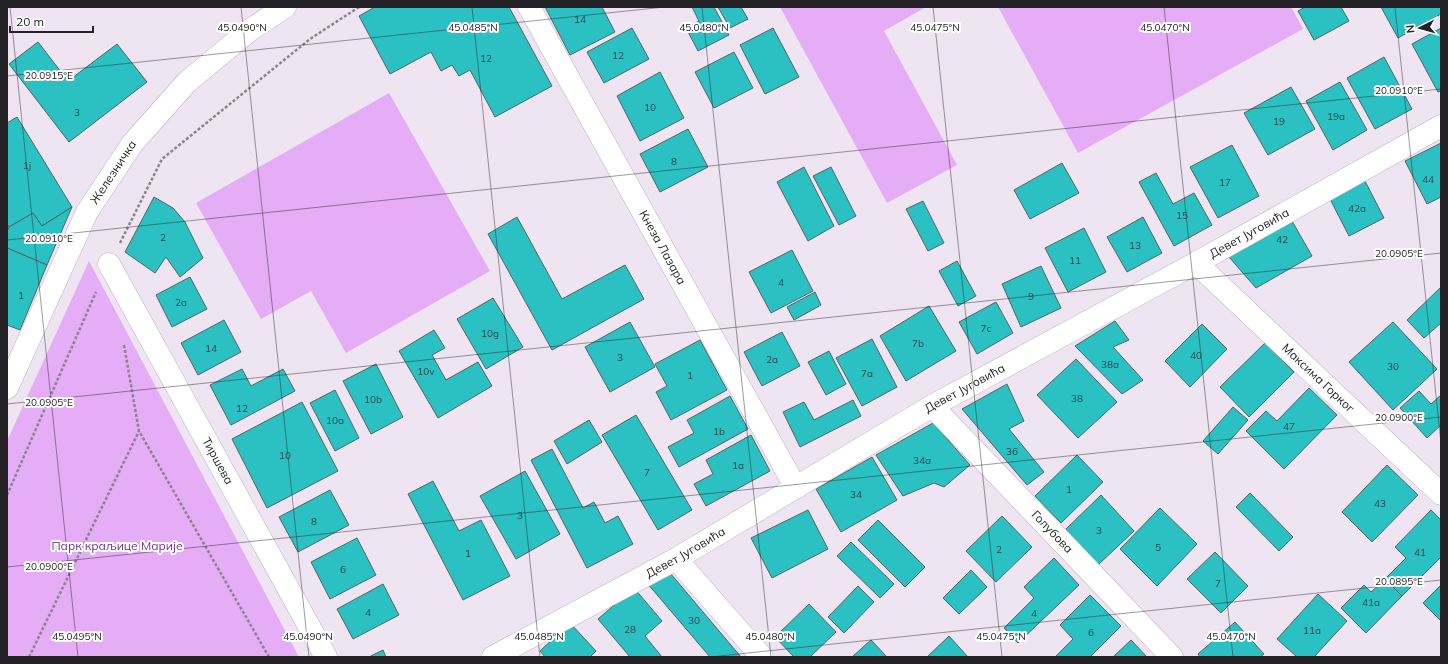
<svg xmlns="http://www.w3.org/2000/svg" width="1448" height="664" viewBox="0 0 1448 664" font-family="Mulish,sans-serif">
  <rect width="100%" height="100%" fill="#efe5f2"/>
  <g fill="#e4adf6">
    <polygon points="780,7 926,7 884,31 957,165 887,203"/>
    <polygon points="998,7 1291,7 1303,29 1078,153"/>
    <polygon points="389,93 490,271 346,353 311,291 261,319 196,203"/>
    <polygon points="89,261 299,657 7,657 7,441"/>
  </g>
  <g fill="#2bc1c2" stroke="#536464">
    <polygon points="375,7 509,7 552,86 495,117 470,70 459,76 452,65 441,71 431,52 390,74 359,16"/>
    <polygon points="545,7 602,7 615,32 570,55"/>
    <polygon points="692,7 714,7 729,35 698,51 686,28 699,21"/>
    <polygon points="718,7 741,7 748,19 730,28"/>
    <polygon points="1305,7 1341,7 1349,21 1314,40 1298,11"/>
    <polygon points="1381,7 1441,7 1441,14 1398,38"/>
    <polygon points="632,28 649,59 604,83 587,52"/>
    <polygon points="773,28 799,77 765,94 740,45"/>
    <polygon points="1441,28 1441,91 1438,92 1412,44"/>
    <polygon points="38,42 68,81 117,44 147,82 69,142 9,64"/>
    <polygon points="734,52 753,88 714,108 695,72"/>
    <polygon points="1384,57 1412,109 1375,129 1347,78"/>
    <polygon points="660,72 684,118 640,141 617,96"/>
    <polygon points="1340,82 1367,130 1333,150 1306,101"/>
    <polygon points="1291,87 1315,129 1268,155 1244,113"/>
    <polygon points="17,117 72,207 42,226 33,213 9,227 7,224 7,123"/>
    <polygon points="688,129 708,167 660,192 640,154"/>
    <polygon points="1441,143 1441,197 1427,204 1405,161"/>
    <polygon points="1232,145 1259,196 1218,218 1190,167"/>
    <polygon points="1062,163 1079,193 1030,219 1014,190"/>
    <polygon points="804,167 834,226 808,241 777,182"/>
    <polygon points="831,167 856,216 839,225 813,176"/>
    <polygon points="1156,173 1173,204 1194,193 1212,225 1174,246 1139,182"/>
    <polygon points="1365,181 1384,218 1349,236 1330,199"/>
    <polygon points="154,197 173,208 185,222 203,258 180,277 166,257 155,273 125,252"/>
    <polygon points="923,201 944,243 928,251 906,209"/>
    <polygon points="72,207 47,265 7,248 7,232 9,227 33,213 42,226"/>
    <polygon points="517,217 562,299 625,265 644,299 552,350 488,234"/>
    <polygon points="1143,217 1162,253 1127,272 1107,237"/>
    <polygon points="1292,221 1312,256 1256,288 1229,257"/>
    <polygon points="1084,228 1106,272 1068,292 1045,248"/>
    <polygon points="7,248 47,265 20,330 7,325"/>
    <polygon points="792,250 813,291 771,313 749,272"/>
    <polygon points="957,261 976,296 958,306 939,271"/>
    <polygon points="1041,266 1061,308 1021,327 1002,284"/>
    <polygon points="190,277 207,309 172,327 156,295"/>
    <polygon points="1441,287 1441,323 1424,338 1407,320"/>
    <polygon points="815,292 821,305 794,320 787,307"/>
    <polygon points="493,298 523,347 486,369 457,319"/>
    <polygon points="996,302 1013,333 977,354 959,322"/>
    <polygon points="929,306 956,351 906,381 880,336"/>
    <polygon points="224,320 241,352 198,375 181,343"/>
    <polygon points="1115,321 1129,340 1113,347 1143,380 1122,394 1075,346"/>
    <polygon points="630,322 655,367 610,392 585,347"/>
    <polygon points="1393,322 1437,369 1393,410 1349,362"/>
    <polygon points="1202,324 1227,349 1190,387 1165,361"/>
    <polygon points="434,330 445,348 432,355 446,380 478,362 492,386 438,418 399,351"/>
    <polygon points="782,332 800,366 762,386 744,352"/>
    <polygon points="872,339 897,387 862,406 836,358"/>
    <polygon points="700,340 727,390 671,420 656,392 667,386 655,364"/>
    <polygon points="1265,343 1294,372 1249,417 1220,387"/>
    <polygon points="829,351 846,384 826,395 808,362"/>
    <polygon points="1076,359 1117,402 1078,438 1037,395"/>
    <polygon points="376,364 403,417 371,434 343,381"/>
    <polygon points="242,369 251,386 283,369 295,391 231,425 210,385"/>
    <polygon points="1007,384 1024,421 1009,429 1044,472 1027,485 962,409"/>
    <polygon points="1309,388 1337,415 1284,469 1246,431 1266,411 1277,421"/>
    <polygon points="335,390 359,438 335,451 310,403"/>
    <polygon points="1419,391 1431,404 1441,395 1441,425 1427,438 1400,408"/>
    <polygon points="730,396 748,429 679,467 668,447 694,433 687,420"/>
    <polygon points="853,400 861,416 800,447 783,412 804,402 814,420"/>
    <polygon points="302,402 338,471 267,508 232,439"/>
    <polygon points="1233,407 1248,420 1218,454 1203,441"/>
    <polygon points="636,415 692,510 658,530 602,435"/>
    <polygon points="589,420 602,442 567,464 554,441"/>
    <polygon points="933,423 970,465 944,487 934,483 903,496 876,455"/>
    <polygon points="751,435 770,471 706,506 694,484 713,474 706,460"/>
    <polygon points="552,449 583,508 594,502 605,523 618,516 633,544 587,568 531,460"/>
    <polygon points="1077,455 1103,482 1061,523 1035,496"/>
    <polygon points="872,457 897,500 841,532 816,489"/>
    <polygon points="1387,465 1418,495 1372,542 1342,512"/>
    <polygon points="525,471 560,534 516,559 480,496"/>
    <polygon points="433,481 459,531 481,520 510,576 463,600 408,494"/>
    <polygon points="330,490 349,525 298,552 279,517"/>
    <polygon points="1250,493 1293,537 1279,551 1236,507"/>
    <polygon points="1101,495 1134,531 1098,565 1065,530"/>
    <polygon points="1160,508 1197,544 1157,586 1120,549"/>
    <polygon points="808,510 828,549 772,578 751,538"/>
    <polygon points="1431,510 1441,520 1441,557 1402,596 1385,579 1406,558 1395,547"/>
    <polygon points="1002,516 1032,547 996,582 966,551"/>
    <polygon points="878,520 925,567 905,587 858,540"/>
    <polygon points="357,538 376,575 330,599 311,562"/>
    <polygon points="851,542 894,584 880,598 837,556"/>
    <polygon points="1215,552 1248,586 1221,613 1187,579"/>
    <polygon points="1054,558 1079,585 1018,643 1004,628 1034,598 1024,587"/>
    <polygon points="665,567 741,657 710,657 647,583"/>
    <polygon points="971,570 987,587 959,614 943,598"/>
    <polygon points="1385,579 1402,596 1366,633 1341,608 1364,585 1371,592"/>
    <polygon points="383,584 399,615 353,639 337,609"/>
    <polygon points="1441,585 1441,621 1423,603"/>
    <polygon points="858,586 874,602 844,633 828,617"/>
    <polygon points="634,588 662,621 645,636 662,657 630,657 598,619"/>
    <polygon points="1318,594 1347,621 1314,657 1297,657 1277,639"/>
    <polygon points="1090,595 1121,626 1090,657 1055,657 1073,639 1060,625"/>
    <polygon points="809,604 836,632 810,657 794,657 775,637"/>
    <polygon points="1235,622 1264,654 1260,657 1200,657 1198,654"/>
    <polygon points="570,623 596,651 590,657 545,657 540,651"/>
    <polygon points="949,636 968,657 927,657"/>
    <polygon points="871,640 887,657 852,657"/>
    <polygon points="1131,640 1147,657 1113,657"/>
    <polygon points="383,650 386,657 369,657"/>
  </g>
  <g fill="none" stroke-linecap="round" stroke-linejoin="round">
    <g stroke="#bcb2bf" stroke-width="23">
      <g id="minor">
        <path id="s1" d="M529,7L796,488"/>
        <path id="s2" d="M1196,263L1441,494"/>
        <path id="s3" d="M109,264L326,657"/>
        <path id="s4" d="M7,388L87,212L132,144L187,82L250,30L285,7"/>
        <path id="s5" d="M932,406L1172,657"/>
        <polyline points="676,559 762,657"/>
        <path id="s6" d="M493,657L676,559L932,406L1196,263L1441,126"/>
      </g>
    </g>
    <g stroke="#8a838c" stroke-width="2.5" stroke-dasharray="3 2" stroke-linecap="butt">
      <polyline points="120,243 162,159 310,39 359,7"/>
      <polyline points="124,345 139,431 269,657"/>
      <polyline points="7,495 96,292"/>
      <polyline points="29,657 139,431"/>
    </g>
    <use href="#minor" stroke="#fff" stroke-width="22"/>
  </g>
  <path fill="none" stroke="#252227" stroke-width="1" stroke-opacity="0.45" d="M10,7L78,657M241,7L309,657M472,7L540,657M702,7L771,657M933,7L1002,657M1164,7L1233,657M1395,7L1441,443M7,76L665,7M7,240L1441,89M7,404L1441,253M7,567L1441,417M710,657L1441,580"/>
  <g text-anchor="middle" stroke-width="4" stroke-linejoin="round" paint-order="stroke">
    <g font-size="10" fill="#264a4e">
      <text x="580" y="23">14</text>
      <text x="618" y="59">12</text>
      <text x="486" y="62">12</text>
      <text x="650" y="111">10</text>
      <text x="77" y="116">3</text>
      <text x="1336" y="120">19a</text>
      <text x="1279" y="125">19</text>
      <text x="674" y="165">8</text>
      <text x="27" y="169">1j</text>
      <text x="1428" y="183">44</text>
      <text x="1225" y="186">17</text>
      <text x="1357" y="212">42a</text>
      <text x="1182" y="219">15</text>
      <text x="163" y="241">2</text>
      <text x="1282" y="243">42</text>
      <text x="1135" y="249">13</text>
      <text x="1075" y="264">11</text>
      <text x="781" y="286">4</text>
      <text x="21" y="299">1</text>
      <text x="1031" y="300">9</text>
      <text x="181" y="306">2a</text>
      <text x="986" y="332">7c</text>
      <text x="490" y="337">10g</text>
      <text x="918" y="347">7b</text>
      <text x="211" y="352">14</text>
      <text x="1196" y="359">40</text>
      <text x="620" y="361">3</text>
      <text x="772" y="363">2a</text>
      <text x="1110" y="368">38a</text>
      <text x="1393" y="370">30</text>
      <text x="426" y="375">10v</text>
      <text x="867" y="377">7a</text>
      <text x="690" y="379">1</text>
      <text x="1077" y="402">38</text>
      <text x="373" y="403">10b</text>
      <text x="242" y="412">12</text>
      <text x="335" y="424">10a</text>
      <text x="1289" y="430">47</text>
      <text x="719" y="435">1b</text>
      <text x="1012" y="455">36</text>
      <text x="285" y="459">10</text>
      <text x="922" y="464">34a</text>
      <text x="738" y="469">1a</text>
      <text x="647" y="476">7</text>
      <text x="1069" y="493">1</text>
      <text x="856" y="498">34</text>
      <text x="1380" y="507">43</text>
      <text x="520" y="519">3</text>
      <text x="314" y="525">8</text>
      <text x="1099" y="534">3</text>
      <text x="1158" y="551">5</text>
      <text x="999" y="553">2</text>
      <text x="1420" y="556">41</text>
      <text x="468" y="557">1</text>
      <text x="343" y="573">6</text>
      <text x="1218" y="587">7</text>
      <text x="1371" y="606">41a</text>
      <text x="368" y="616">4</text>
      <text x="1034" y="617">4</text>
      <text x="694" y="624">30</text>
      <text x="630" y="633">28</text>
      <text x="1312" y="634">11a</text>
      <text x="1091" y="636">6</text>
    </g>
    <g font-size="12" fill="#252227" stroke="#fff">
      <text dy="4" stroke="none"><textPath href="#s4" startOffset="241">Железничка</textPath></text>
      <text dy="4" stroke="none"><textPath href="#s6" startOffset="867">Девет Југовића</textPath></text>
      <text dy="4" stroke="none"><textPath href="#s1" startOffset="275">Кнеза Лазара</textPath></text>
      <text dy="4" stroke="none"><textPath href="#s2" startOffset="168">Максима Горког</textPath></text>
      <text dy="4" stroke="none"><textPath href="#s6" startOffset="543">Девет Југовића</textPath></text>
      <text dy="4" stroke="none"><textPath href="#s3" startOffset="225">Тиршева</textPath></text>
      <text dy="4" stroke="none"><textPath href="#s5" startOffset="174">Голубова</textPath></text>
      <text dy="4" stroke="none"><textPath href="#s6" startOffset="219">Девет Југовића</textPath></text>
    </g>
    <g font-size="12" fill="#743287" stroke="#fff">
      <text x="117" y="550">Парк краљице Марије</text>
    </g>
  </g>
  <g font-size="10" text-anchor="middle" fill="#252227" stroke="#fff" stroke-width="4" stroke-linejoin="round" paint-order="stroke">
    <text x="242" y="31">45.0490°N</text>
    <text x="473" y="31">45.0485°N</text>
    <text x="704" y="31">45.0480°N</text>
    <text x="935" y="31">45.0475°N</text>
    <text x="1165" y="31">45.0470°N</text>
    <text x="49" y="79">20.0915°E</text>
    <text x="1399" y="94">20.0910°E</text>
    <text x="49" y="242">20.0910°E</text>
    <text x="1399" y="257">20.0905°E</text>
    <text x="49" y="406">20.0905°E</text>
    <text x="1399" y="421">20.0900°E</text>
    <text x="49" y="570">20.0900°E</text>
    <text x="1399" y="585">20.0895°E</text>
    <text x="77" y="640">45.0495°N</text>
    <text x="308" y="640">45.0490°N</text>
    <text x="539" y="640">45.0485°N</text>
    <text x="770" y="640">45.0480°N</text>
    <text x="1001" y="640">45.0475°N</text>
    <text x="1231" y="640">45.0470°N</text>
  </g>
  <rect width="1448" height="664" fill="none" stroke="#252227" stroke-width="16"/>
  <g transform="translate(1420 28) rotate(264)" stroke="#ffffff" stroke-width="3" paint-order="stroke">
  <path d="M0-3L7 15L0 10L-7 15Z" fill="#252227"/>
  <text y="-6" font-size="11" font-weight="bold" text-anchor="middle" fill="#252227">N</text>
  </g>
  <path d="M10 26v6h83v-6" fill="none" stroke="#252227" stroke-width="2"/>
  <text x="16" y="26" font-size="12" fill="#252227" stroke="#ffffff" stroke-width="3" paint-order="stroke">20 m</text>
</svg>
